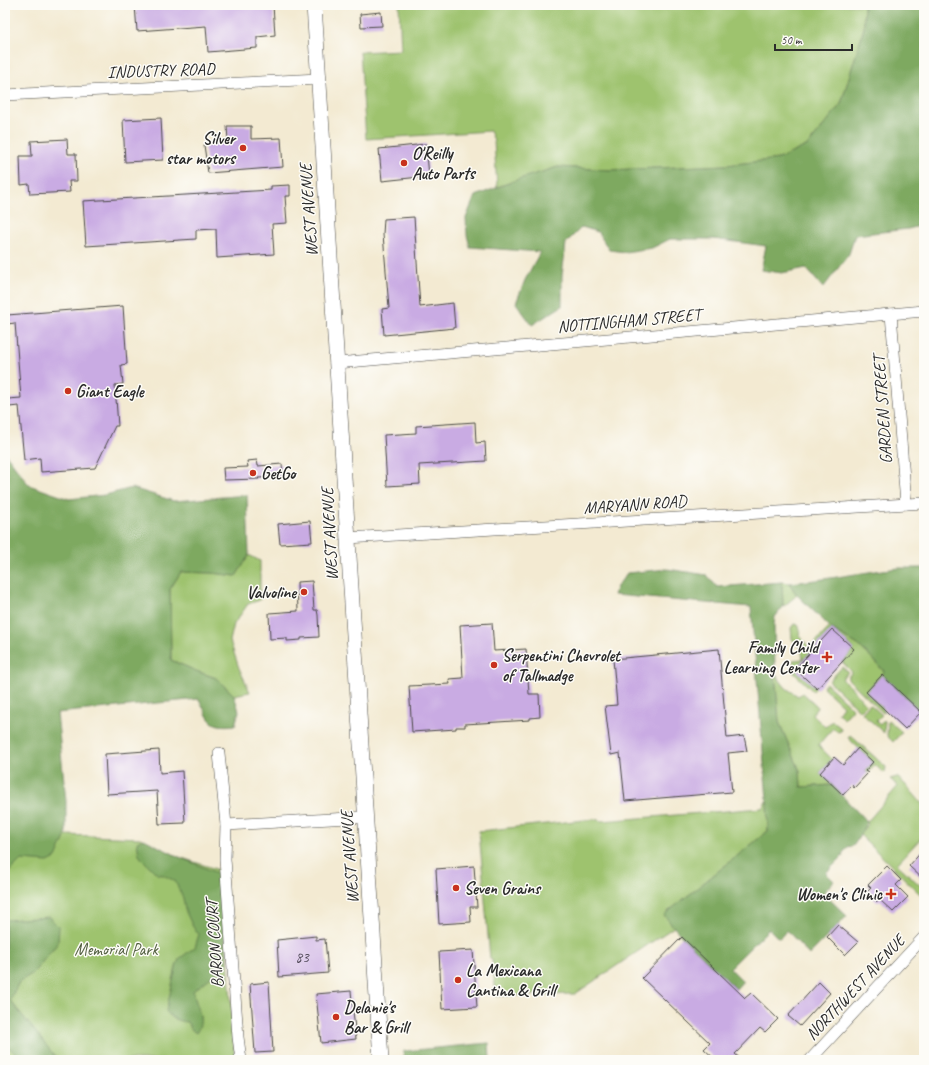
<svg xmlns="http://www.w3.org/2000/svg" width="929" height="1065" viewBox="0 0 929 1065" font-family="Caveat,sans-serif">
  <rect width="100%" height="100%" fill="#fdfcf7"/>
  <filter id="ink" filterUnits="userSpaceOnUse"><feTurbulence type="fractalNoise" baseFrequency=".025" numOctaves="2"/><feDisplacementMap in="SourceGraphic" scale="8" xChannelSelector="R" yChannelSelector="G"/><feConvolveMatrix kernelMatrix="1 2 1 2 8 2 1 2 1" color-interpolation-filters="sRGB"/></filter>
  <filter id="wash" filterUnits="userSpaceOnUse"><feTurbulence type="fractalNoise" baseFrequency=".012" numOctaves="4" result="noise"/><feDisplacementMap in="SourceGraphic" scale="16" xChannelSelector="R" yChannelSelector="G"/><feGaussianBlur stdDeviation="0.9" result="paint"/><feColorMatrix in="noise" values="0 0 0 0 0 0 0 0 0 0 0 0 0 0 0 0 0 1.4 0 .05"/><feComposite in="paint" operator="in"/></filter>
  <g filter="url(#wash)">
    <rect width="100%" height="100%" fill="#f3ead2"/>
    <g fill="#9ec36e" stroke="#64774c">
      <polygon points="399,5 864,5 864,28 841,104 808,145 779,159 727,165 610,170 558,167 497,187 494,141 490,131 366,139 360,52 401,50"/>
      <polygon points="249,555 260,561 260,600 248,604 234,624 230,641 239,668 250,692 234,695 216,678 196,671 171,660 170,589 181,572 212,573 236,576"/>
      <polygon points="782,582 789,583 797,595 783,607"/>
      <polygon points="794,624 798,625 800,629 799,636 810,648 830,627 858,645 872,658 884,672 866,692 885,711 883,713 847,678 852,672 842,662 854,649 832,629 795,669 816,688 813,691 794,673 793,660 803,659 801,646 798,646 792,639 791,628"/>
      <polygon points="842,667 848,672 842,679 852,688 866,705 860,711 829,681"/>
      <polygon points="775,674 786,688 798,696 803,693 816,705 817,708 812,714 825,727 832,721 841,728 841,731 838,732 833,728 818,745 832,759 820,773 832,785 801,787 800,771 779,722"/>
      <polygon points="826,683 853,709 844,719 838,713 843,706 823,687"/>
      <polygon points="870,704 882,715 876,721 880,725 884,720 885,721 884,733 862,713"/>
      <polygon points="888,720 902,732 893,742 887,736"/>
      <polygon points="850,735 886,767 885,772 884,773 875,765 868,773 865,771 873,762 849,739 848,737"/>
      <polygon points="897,777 906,785 924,806 924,839 922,837 897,864 924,889 924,898 859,834 868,824 867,822 898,786 890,779"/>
      <polygon points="767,800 768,831 664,915 674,927 575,994 496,996 492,959 490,959 479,831 594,819 602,821 762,808"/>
      <polygon points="5,830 66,835 140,838 179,857 222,871 235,1060 11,1060 5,1054"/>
    </g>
    <g fill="#7ea961" stroke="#546a46">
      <polygon points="864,5 924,5 924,225 908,229 855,235 849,254 823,288 806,268 782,273 761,270 766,246 713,239 670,239 652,248 625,252 609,250 598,232 582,227 566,243 562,276 562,306 532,325 516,303 525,280 540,252 470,247 467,235 466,218 475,196 519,179 558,167 610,170 727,165 779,159 808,145 841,104 864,28"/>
      <path d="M5,453L29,485L69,499L105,495L132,488L174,501L247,495L249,555L236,576L212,573L181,572L170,589L171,660L196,671L216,678L234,695L239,711L235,725C208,728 210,720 199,699L57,713L66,801V835L56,858L48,862L21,860L5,876Z"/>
      <path d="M899,568H924V715L882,675L884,671L872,658L858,645L832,629L797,595L789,583C826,580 862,572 899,568Z"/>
      <path d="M667,569L707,575L717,587L782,582L783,607L775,617L774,625L775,674L779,722L800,771L801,787L832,785L867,822C861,831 859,840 851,848L849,846L842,854L843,856L826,873L834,881L823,893L847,916L809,955L787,930L779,939L769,929L730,968L743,981L736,989L682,937L664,915L768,831L767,800L751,607L614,595L616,588L627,573Z"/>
      <path d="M144,839L179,857L217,873L221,891L226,962L223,968L193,991C196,1006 206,1020 196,1033L192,1030L187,1022C177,1021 172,1019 166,1011L176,967L179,959L195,947L199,934L193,927L185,910L183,898L175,881L163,875L157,874L142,859L139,855L137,842Z"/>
      <polygon points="49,917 59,927 58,943 33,973 19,982 10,1000 58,1060 23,1060 5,1044 5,920"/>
      <polygon points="489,1043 490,1060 403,1060 404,1051"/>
    </g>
    <g id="blocks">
      <g fill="#c9abe3">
        <polygon points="135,5 273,5 275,35 257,37 257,48 208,52 206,26 137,31"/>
        <polygon points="381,12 382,26 361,27 360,14"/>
        <polygon points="161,118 163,160 125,162 123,120"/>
        <polygon points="227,126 251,126 251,139 281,138 283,167 208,173 204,145 228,141"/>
        <polygon points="67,139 68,154 76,154 77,181 69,181 70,192 30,194 29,184 21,185 20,156 32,156 31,141"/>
        <polygon points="426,144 429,176 382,181 379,149"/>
        <polygon points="290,185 290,196 285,196 287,223 272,224 274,254 217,258 216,229 196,230 196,239 86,246 83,201 271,190 271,186"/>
        <polygon points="414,217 420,307 453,303 455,328 384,335 382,309 389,308 383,234 384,219"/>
        <polygon points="123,306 127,364 121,365 123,384 115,385 118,426 115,426 95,468 41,472 40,458 24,460 19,406 9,407 8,399 21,398 15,323 7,324 7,315"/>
        <polygon points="475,422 476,443 485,442 486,461 419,465 420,484 387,486 384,435 416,433 416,426"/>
        <polygon points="257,460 258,466 282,464 283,477 258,478 259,479 224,480 223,468 248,467 247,461"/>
        <polygon points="310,521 312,542 280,544 278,524"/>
        <polygon points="312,581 314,610 317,610 318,615 319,637 301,638 301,640 287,641 287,638 270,639 269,613 298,611 297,582"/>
        <polygon points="492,623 494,651 526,649 529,694 539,694 540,717 530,718 530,720 465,724 465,727 456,727 456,729 412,732 409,686 450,684 449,679 463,678 460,625"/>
        <polygon points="832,629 854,649 817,689 795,669"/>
        <polygon points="719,649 727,738 744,736 747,751 728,753 732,792 625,801 620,753 611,755 605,706 617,705 613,659"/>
        <polygon points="882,675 921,712 905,729 866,692"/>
        <polygon points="858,748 873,762 865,771 868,773 854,788 852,785 843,795 820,773 834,757 843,765"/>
        <polygon points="159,750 160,773 182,771 185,823 159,824 157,791 107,794 105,754"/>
        <polygon points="924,849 924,880 909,866"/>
        <polygon points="474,866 477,907 470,907 471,922 439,924 436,869"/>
        <polygon points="887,866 901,880 896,885 908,897 893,912 880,900 877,902 867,892 871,888 868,885"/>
        <polygon points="838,925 858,942 845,955 827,937"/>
        <polygon points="316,936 316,940 325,939 328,973 279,977 277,940"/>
        <polygon points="682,937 745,998 751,993 778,1019 765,1032 760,1028 735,1054 742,1060 716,1060 704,1049 710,1043 642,978"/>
        <polygon points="473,950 477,1007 442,1009 439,952"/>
        <polygon points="269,982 273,1052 255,1053 250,984"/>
        <polygon points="819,982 830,993 800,1026 788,1016"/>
        <polygon points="351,991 356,1039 321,1043 316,994"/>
      </g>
    </g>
  </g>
  <g filter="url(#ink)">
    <use href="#blocks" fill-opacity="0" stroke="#494844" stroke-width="1"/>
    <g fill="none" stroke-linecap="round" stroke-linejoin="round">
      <g stroke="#494844" stroke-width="12">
        <g id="minor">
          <polyline points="5,95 319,79"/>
          <polyline points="891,314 906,504"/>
          <polyline points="337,363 924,311"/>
          <polyline points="348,538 924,503"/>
          <polyline points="219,753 226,825 225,859 238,1037 241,1060"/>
          <polyline points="226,825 366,817"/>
          <polyline points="810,1060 924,937"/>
        </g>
      </g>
      <g stroke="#494844" stroke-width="16">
        <polyline id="major" points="314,5 381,1060"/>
      </g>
      <use href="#minor" stroke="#fff" stroke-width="11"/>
      <use href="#major" stroke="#fff" stroke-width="15"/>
    </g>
  </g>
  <g fill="#c8321e" stroke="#fdfcf7" stroke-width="1.5">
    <circle cx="243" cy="148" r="4"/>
    <circle cx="404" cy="163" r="4"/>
    <circle cx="68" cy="391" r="4"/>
    <circle cx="253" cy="473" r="4"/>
    <circle cx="304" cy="592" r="4"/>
    <path d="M825 651h4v4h4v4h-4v4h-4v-4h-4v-4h4z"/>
    <circle cx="494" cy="665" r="4"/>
    <circle cx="456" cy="888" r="4"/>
    <path d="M889 888h4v4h4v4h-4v4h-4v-4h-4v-4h4z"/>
    <circle cx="458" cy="980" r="4"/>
    <circle cx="336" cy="1017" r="4"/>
  </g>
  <g text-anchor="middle" stroke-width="3" stroke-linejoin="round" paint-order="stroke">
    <g font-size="15" fill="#524b59">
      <text x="302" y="962">83</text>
    </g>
    <g font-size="17" fill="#2b2b2b" stroke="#fdfcf7">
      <text transform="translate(161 70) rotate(-2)" y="6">INDUSTRY ROAD</text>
      <text transform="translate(308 210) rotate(-94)" y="6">WEST AVENUE</text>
      <text transform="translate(629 320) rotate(-5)" y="6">NOTTINGHAM STREET</text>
      <text transform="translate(882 410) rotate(-94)" y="6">GARDEN STREET</text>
      <text transform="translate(635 504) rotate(-4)" y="6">MARYANN ROAD</text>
      <text transform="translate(329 534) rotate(-93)" y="6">WEST AVENUE</text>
      <text transform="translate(349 857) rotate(-94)" y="6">WEST AVENUE</text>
      <text transform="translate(214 944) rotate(-94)" y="6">BARON COURT</text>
      <text transform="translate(855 987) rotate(-47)" y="6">NORTHWEST AVENUE</text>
    </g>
    <g font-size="17" font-weight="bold" fill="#2b2b2b" stroke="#fdfcf7" text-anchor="start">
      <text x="235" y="144" text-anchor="end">Silver<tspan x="235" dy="20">star motors</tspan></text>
      <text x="412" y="159">O'Reilly<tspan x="412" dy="20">Auto Parts</tspan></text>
      <text x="76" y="397">Giant Eagle</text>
      <text x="261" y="479">GetGo</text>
      <text x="296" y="598" text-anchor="end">Valvoline</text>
      <text x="818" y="653" text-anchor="end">Family Child<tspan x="818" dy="20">Learning Center</tspan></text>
      <text x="502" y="661">Serpentini Chevrolet<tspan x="502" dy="20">of Tallmadge</tspan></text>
      <text x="464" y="894">Seven Grains</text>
      <text x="882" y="900" text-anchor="end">Women's Clinic</text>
      <text x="466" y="976">La Mexicana<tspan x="466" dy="20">Cantina &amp; Grill</tspan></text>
      <text x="344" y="1013">Delanie's<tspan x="344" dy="20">Bar &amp; Grill</tspan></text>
    </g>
    <g font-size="17" fill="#536042" stroke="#fdfcf7">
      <text x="116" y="955">Memorial Park</text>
    </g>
  </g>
  <rect width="929" height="1065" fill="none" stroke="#fdfcf7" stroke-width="20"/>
  <path d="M775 44v6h77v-6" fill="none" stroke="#2b2b2b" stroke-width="2"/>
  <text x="781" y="44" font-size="12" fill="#2b2b2b" stroke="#fdfcf7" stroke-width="3" paint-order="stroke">50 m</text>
</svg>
